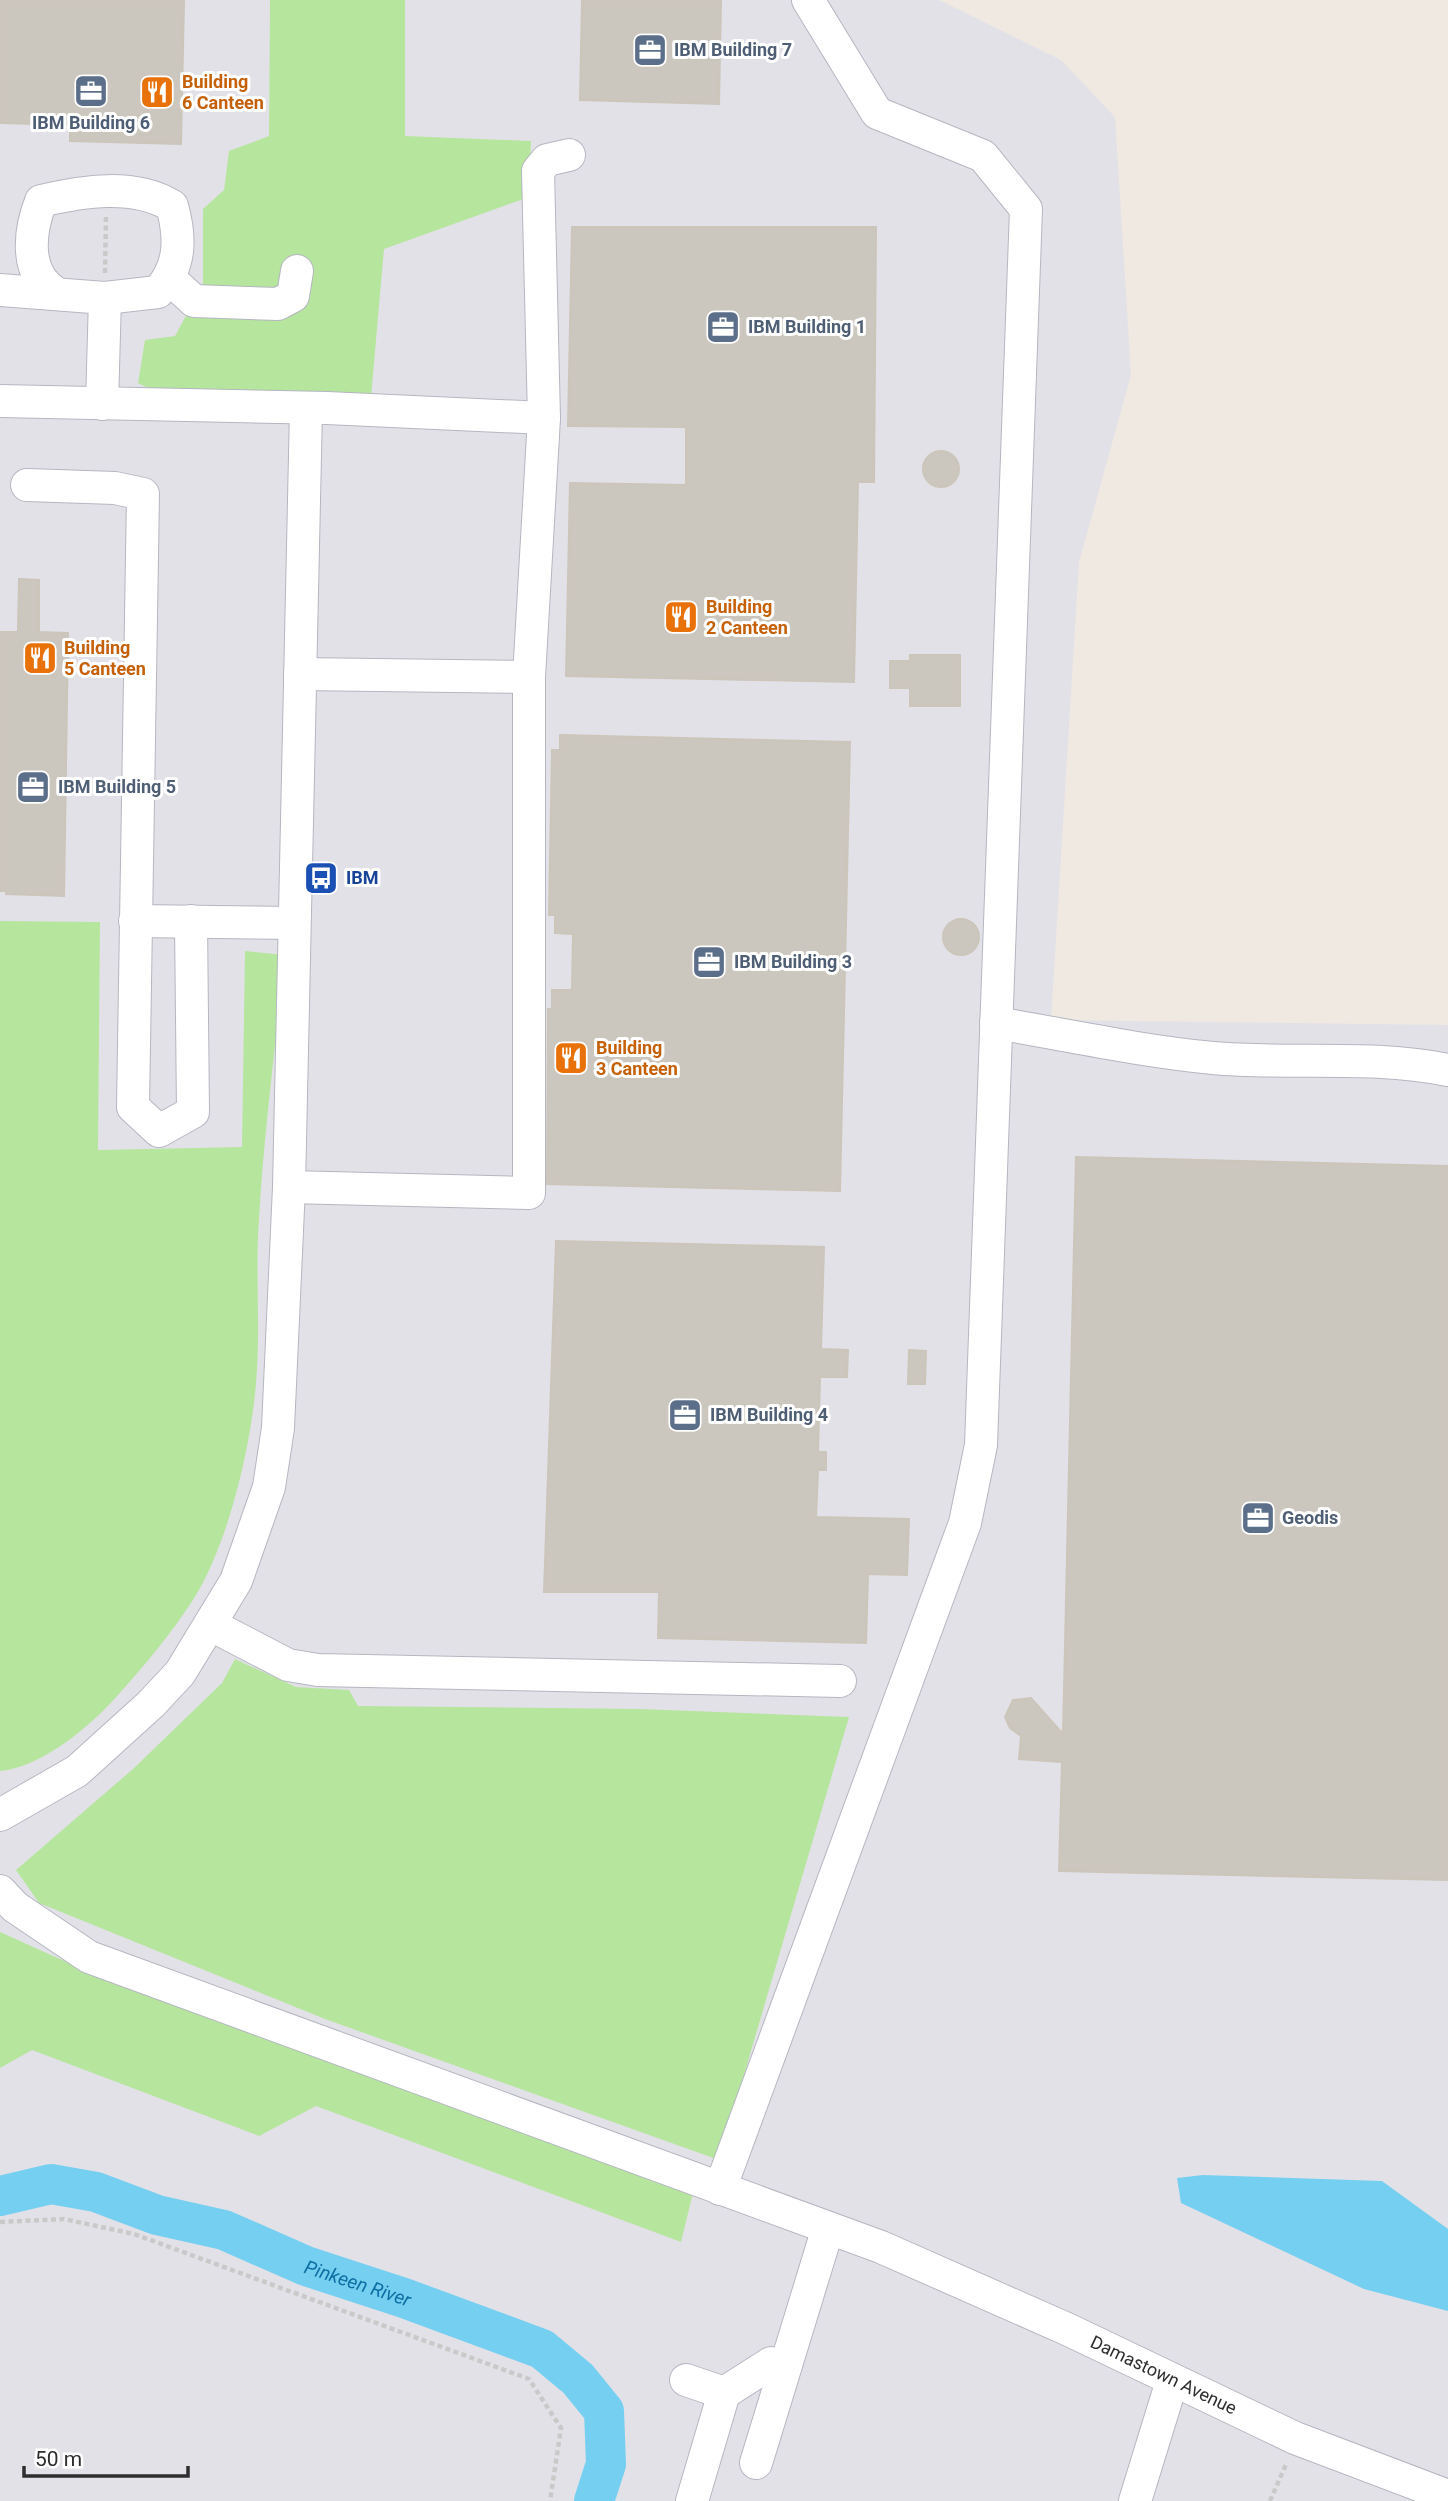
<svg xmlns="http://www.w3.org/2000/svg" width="1448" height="2501" viewBox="0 0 1448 2501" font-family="Roboto,sans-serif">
  <rect width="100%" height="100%" fill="#efe9e1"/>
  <polygon fill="#e3e1e8" points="0,0 939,0 1061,60 1115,117 1131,375 1079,562 1051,1020 1448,1025 1448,2501 0,2501"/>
  <g fill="#b6e59e">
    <polygon points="270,0 405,0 405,136 531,141 529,197 384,249 371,397 156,392 138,383 145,340 175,336 194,301 203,294 203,209 224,190 229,151 269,136"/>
    <path d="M0,921L100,922L98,1150L242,1147L245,951L285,955C276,1043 264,1131 259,1219C255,1273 261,1328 256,1383C251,1447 228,1545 193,1600C171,1634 145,1665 118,1695C92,1725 41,1768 0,1771Z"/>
    <polygon points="235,1659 296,1687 349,1690 358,1706 640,1709 849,1717 719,2160 325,2019 39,1903 16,1870 133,1769 222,1683"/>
    <polygon points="0,1932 91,1973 693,2193 681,2242 316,2106 259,2136 32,2050 0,2068"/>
  </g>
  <polygon fill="#75cff0" points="1203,2175 1382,2181 1448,2229 1448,2311 1364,2289 1181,2203 1177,2178"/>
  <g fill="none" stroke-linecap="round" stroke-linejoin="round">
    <path stroke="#75cff0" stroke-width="40" id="s1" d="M0,2196L51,2184L96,2192L157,2215L224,2230L306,2266L404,2298L542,2349L578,2379L604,2411L606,2464L594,2501"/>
  </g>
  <g fill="#cbc7bf" stroke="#cbc5ba" stroke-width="2">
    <polygon points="0,0 184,0 181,144 70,141 70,125 0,123"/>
    <polygon points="582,0 721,0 719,104 580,100"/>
    <polygon points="572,227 876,227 874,482 858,482 854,682 566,676 570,483 686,485 686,427 568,426"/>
    <circle cx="941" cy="469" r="18"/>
    <polygon points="19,579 39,580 39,632 68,633 64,896 6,894 6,891 0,891 0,632 18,632"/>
    <polygon points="910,655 960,655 960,706 910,706 910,688 890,688 890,661 910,661"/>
    <polygon points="560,735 850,742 840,1191 547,1184 548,1009 552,1009 552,990 572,990 573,934 555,933 555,915 549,915 552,750 560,750"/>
    <circle cx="961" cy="937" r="18"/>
    <polygon points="1076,1157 1448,1166 1448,1880 1059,1871 1062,1762 1019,1759 1021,1736 1010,1728 1005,1717 1013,1700 1031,1698 1063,1734"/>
    <polygon points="556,1241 824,1247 821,1349 848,1350 847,1377 820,1377 818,1452 826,1452 826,1470 818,1470 816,1517 909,1519 907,1575 868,1574 866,1643 658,1638 659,1592 544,1592"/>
    <polygon points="909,1350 926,1351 925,1384 908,1384"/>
  </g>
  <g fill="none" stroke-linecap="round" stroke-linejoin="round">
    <g stroke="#b4b7c1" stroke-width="34">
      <g id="minor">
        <polyline points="170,279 194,301 278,304 293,296 297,271"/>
        <polyline points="0,290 105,298 102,404"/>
        <path d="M56,293C24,274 29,232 41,201C83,191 134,183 172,206C181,238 181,266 158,292L105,298"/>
        <polyline points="0,401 327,408 544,418"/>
        <polyline points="27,485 115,488 143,494 133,1107 159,1131 193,1112 191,921"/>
        <polyline points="300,674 529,677"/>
        <polyline points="135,921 294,923"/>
        <path d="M996,1023C1067,1035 1140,1051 1213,1058C1291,1065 1371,1054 1448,1070"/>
        <polyline points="289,1187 529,1193 529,677 544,418 538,171 547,160 569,155"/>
        <polyline points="211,1625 288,1665 318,1670 840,1681"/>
        <polyline points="0,1815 77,1771 151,1704 180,1673 236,1581 269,1487 278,1428 289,1187 306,409"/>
        <path id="s2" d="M0,1891L15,1907L89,1957L881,2247L1069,2330L1295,2438L1448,2496"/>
        <polyline points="720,2189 965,1523 981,1445 1026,209 983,156 877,113 808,0"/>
        <polyline points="686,2380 724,2393 771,2363 785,2367"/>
        <polyline points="756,2463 828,2228"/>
        <polyline points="692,2501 724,2393"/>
        <polyline points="1135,2501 1172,2381"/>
      </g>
    </g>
    <g stroke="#c9c9c9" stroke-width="4.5" stroke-dasharray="5 3.5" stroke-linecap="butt">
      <polyline points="105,273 106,215"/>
      <polyline points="0,2222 64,2219 134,2234 529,2379 561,2428 550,2501"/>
      <polyline points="1270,2501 1287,2462"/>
    </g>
    <use href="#minor" stroke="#fff" stroke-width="32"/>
  </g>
  <defs>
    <g id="office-square" transform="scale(1.75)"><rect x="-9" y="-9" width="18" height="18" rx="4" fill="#5c6f8a" stroke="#fff"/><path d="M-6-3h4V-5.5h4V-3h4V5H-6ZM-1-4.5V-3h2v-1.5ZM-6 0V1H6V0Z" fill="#fff"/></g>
    <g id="restaurant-square" transform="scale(1.75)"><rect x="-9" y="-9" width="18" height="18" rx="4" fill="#e8710a" stroke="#fff"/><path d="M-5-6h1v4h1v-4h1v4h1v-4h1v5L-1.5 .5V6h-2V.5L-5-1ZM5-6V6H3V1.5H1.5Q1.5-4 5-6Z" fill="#fff"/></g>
    <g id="bus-square" transform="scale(1.75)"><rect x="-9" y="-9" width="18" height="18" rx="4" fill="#1a4fb4" stroke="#fff"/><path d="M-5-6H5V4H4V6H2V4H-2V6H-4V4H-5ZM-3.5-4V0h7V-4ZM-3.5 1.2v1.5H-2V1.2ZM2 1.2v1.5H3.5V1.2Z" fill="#fff"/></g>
  </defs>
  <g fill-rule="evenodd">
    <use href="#office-square" x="650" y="50"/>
    <use href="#office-square" x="91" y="91"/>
    <use href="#restaurant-square" x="157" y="92"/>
    <use href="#office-square" x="723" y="327"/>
    <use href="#restaurant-square" x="681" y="617"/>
    <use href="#restaurant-square" x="40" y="658"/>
    <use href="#office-square" x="33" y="787"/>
    <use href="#bus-square" x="321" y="878"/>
    <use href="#office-square" x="709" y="962"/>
    <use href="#restaurant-square" x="571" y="1058"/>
    <use href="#office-square" x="685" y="1415"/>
    <use href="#office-square" x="1258" y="1518"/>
  </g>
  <g text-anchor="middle" stroke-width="6" stroke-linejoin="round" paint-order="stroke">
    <g font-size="18" font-weight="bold" fill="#4e5e75" stroke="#fff" text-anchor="start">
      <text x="674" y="56">IBM Building 7</text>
      <text x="91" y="129" text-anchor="middle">IBM Building 6</text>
      <text x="748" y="333">IBM Building 1</text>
      <text x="58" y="793">IBM Building 5</text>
      <text x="734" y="968">IBM Building 3</text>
      <text x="710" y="1421">IBM Building 4</text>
      <text x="1282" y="1524">Geodis</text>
    </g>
    <g font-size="18" font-weight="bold" fill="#c56008" stroke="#fff" text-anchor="start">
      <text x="182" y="88">Building<tspan x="182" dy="21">6 Canteen</tspan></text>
      <text x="706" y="613">Building<tspan x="706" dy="21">2 Canteen</tspan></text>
      <text x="64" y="654">Building<tspan x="64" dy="21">5 Canteen</tspan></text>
      <text x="596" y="1054">Building<tspan x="596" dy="21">3 Canteen</tspan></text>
    </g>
    <g font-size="18" font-weight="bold" fill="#164399" stroke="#fff" text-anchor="start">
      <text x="346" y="884">IBM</text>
    </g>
    <g font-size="18" fill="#2e2e2e" stroke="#fff">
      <text dy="6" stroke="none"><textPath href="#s2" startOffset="1265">Damastown Avenue</textPath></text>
    </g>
    <g font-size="19" font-style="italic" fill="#0d6fa3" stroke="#fff">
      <text dy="7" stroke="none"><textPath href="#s1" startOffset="376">Pinkeen River</textPath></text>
    </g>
  </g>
  <path d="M24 2466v10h164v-10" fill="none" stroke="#2e2e2e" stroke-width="3.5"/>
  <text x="35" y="2466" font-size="21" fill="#2e2e2e" stroke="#ffffff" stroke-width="5" paint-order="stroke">50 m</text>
</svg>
